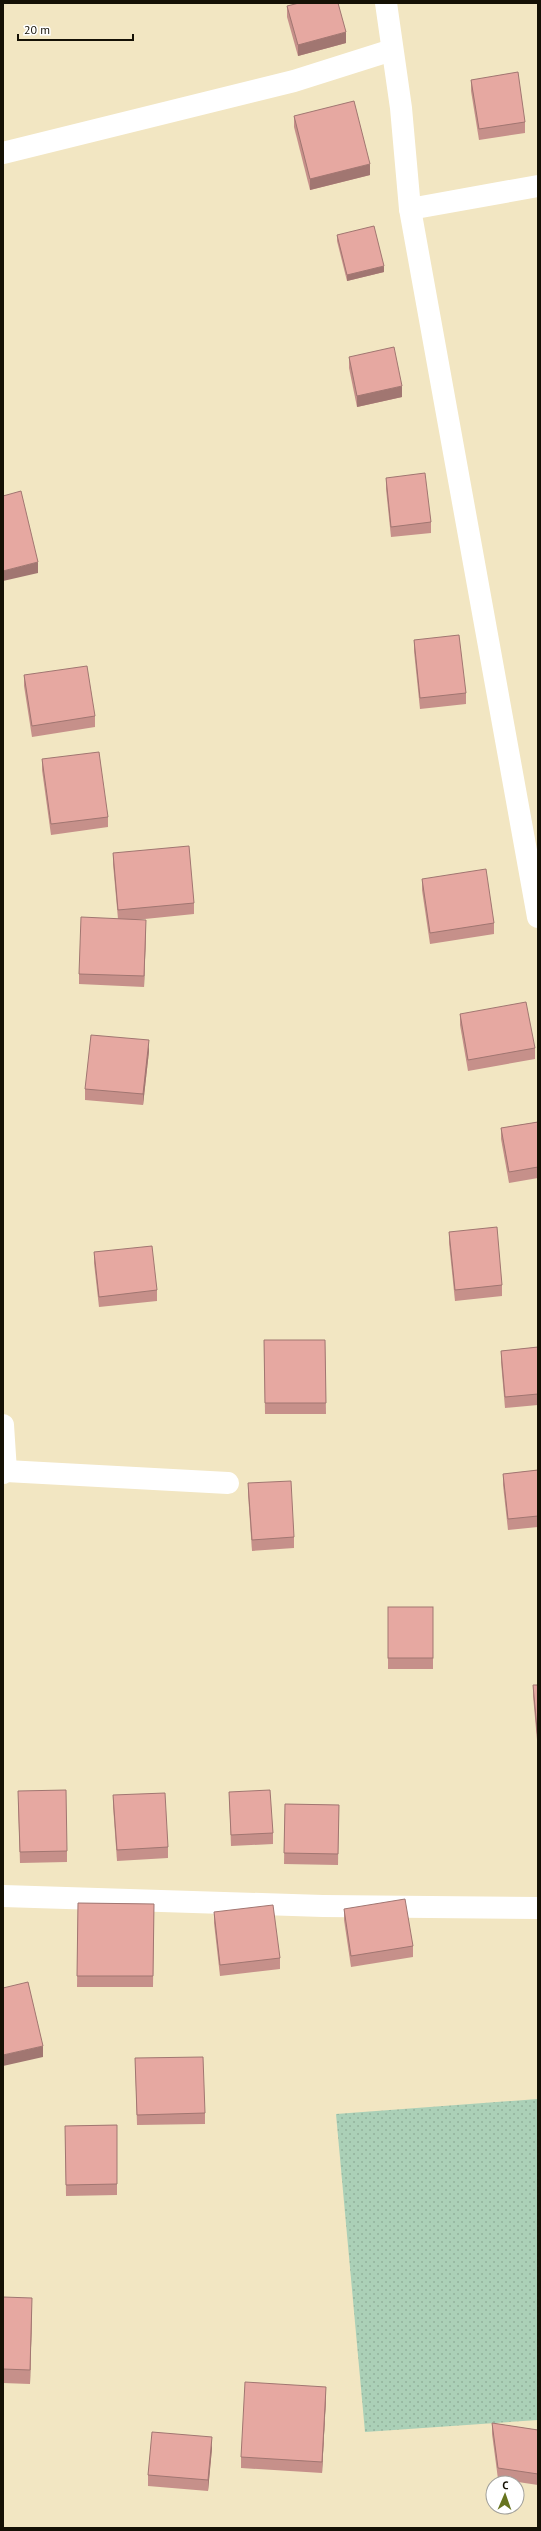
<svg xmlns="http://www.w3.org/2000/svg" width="541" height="2531" viewBox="0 0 541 2531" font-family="'PT Sans',sans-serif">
  <defs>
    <pattern id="garden-dots" width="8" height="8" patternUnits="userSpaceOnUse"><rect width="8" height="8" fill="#abd0b7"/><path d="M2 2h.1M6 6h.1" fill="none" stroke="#92b29c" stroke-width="1.8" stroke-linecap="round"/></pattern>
  </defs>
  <rect width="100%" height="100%" fill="#f2e6c2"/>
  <polygon fill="url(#garden-dots)" points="538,2099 538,2420 365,2432 336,2114"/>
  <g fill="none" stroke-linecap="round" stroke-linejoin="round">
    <g stroke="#fff" stroke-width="22">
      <polyline points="386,3 401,108 410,209 538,917"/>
      <polyline points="3,153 294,81 392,50"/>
      <polyline points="410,209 538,186"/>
      <polyline points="3,1425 6,1471"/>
      <polyline points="3,1473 6,1471 228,1483"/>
      <polyline points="3,1896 323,1906 538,1908"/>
    </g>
  </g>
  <g fill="#c6908a">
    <polygon points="287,6 346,43 298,56 287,17"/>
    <polygon points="471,80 525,122 525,133 479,140 471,91"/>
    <polygon points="294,116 370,175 310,190 294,127"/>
    <polygon points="337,235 384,272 347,281 337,241"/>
    <polygon points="349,357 402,397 357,407 349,368"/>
    <polygon points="386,478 431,522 431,533 391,537 386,489"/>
    <polygon points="414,640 466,693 466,704 420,709 414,651"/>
    <polygon points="24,675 95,716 95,727 32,737 24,686"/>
    <polygon points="42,759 108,817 108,827 51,835 42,770"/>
    <polygon points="113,853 194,903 194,914 135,920 146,931 144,987 79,984 79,974 118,919 113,864"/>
    <polygon points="422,879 494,923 494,934 430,944 422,890"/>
    <polygon points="460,1014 535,1048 535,1059 468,1071 460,1025"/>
    <polygon points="149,1051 143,1105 85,1100 85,1089"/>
    <polygon points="538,1122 538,1178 509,1183 501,1139 501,1128"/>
    <polygon points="449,1232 502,1285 502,1296 455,1301 449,1243"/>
    <polygon points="94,1252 157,1290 157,1301 99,1307 94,1263"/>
    <polygon points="264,1340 325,1340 326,1414 265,1414"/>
    <polygon points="538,1347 538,1405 505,1408 501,1362 501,1351"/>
    <polygon points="538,1470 538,1527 508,1530 503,1485 503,1474"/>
    <polygon points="248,1483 294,1537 294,1548 252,1551 248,1494"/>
    <rect x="388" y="1607" width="45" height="62"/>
    <polygon points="533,1685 538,1685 538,1751 533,1696"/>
    <polygon points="229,1792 273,1833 273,1844 231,1846"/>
    <polygon points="113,1795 168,1847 168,1858 117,1861 113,1806"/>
    <polygon points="18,1802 67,1851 67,1862 20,1863"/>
    <polygon points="285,1804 339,1805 338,1865 284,1864"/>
    <polygon points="78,1903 154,1904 153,1987 77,1987"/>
    <polygon points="344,1909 413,1946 413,1957 351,1967 344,1920"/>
    <polygon points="214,1912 280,1958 280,1969 220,1976 214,1923"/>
    <polygon points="135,2058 205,2113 205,2124 137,2125"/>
    <polygon points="117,2125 117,2195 66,2196 65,2126"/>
    <polygon points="3,2297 32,2312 30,2384 3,2383"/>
    <polygon points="326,2398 322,2473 241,2468 241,2457"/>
    <polygon points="492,2423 538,2430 538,2485 498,2479 492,2434"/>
    <polygon points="212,2448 208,2491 148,2486 148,2475"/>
  </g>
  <g fill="#a17671">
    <polygon points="346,32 346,43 298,56 298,45"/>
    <polygon points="370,164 370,175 310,190 310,179"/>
    <polygon points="384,266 384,272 347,281 347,275"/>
    <polygon points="402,386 402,397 357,407 357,396"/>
    <polygon points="38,562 38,573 3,581 3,571"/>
    <polygon points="146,920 146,931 144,987 144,976"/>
    <polygon points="149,1040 149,1051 143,1105 143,1094"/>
    <polygon points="43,2046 43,2057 3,2066 3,2055"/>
    <polygon points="32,2298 32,2312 30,2384 30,2370"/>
    <polygon points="326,2387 326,2398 322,2473 322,2462"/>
    <polygon points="212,2437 212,2448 208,2491 208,2480"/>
  </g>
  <g fill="#e6a8a1" stroke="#a17671">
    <polygon points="299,3 338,3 346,32 298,45 287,6"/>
    <polygon points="518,72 525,122 479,129 471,80"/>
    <polygon points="354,101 370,164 310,179 294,116"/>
    <polygon points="374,226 384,266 347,275 337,235"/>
    <polygon points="394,347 402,386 357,396 349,357"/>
    <polygon points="425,473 431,522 391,527 386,478"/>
    <polygon points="21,491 38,562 3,571 3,496"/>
    <polygon points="459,635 466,693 420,698 414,640"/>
    <polygon points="87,666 95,716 32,726 24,675"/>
    <polygon points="99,752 108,817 51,824 42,759"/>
    <polygon points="189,846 194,903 118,910 113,853"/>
    <polygon points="486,869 494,923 430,933 422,879"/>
    <polygon points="81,917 146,920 144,976 79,974"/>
    <polygon points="526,1002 535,1048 468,1060 460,1014"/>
    <polygon points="91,1035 149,1040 143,1094 85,1089"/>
    <polygon points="538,1122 538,1167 509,1172 501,1128"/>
    <polygon points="497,1227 502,1285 455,1290 449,1232"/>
    <polygon points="152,1246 157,1290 99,1297 94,1252"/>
    <polygon points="264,1340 325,1340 326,1403 265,1403"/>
    <polygon points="538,1347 538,1394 505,1397 501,1351"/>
    <polygon points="538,1470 538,1516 508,1519 503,1474"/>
    <polygon points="291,1481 294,1537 252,1540 248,1483"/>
    <rect x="388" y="1607" width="45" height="51"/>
    <polygon points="533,1685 538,1685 538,1740"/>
    <polygon points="66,1790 67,1851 20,1852 18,1791"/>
    <polygon points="270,1790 273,1833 231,1835 229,1792"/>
    <polygon points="165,1793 168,1847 117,1850 113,1795"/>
    <polygon points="285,1804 339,1805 338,1854 284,1853"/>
    <polygon points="405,1899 413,1946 351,1956 344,1909"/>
    <polygon points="78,1903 154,1904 153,1976 77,1976"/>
    <polygon points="273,1905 280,1958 220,1965 214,1912"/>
    <polygon points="28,1982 43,2046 3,2055 3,1988"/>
    <polygon points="203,2057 205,2113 137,2115 135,2058"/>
    <polygon points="117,2125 117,2184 66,2185 65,2126"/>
    <polygon points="3,2297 32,2298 30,2370 3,2369"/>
    <polygon points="245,2382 326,2387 322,2462 241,2457"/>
    <polygon points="492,2423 538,2430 538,2474 498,2468"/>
    <polygon points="152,2432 212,2437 208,2480 148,2475"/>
  </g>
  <rect width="541" height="2531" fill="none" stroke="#151105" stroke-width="8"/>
  <g transform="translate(505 2495) rotate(2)"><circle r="19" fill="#ffffff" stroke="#a1a09b"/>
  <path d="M0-3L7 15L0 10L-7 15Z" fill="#67741f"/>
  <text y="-6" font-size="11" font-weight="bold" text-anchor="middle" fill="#151105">С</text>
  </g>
  <path d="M18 34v6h115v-6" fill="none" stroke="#151105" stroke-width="2"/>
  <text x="24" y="34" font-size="12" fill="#151105" stroke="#ffffff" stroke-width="3" paint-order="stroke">20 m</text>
</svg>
